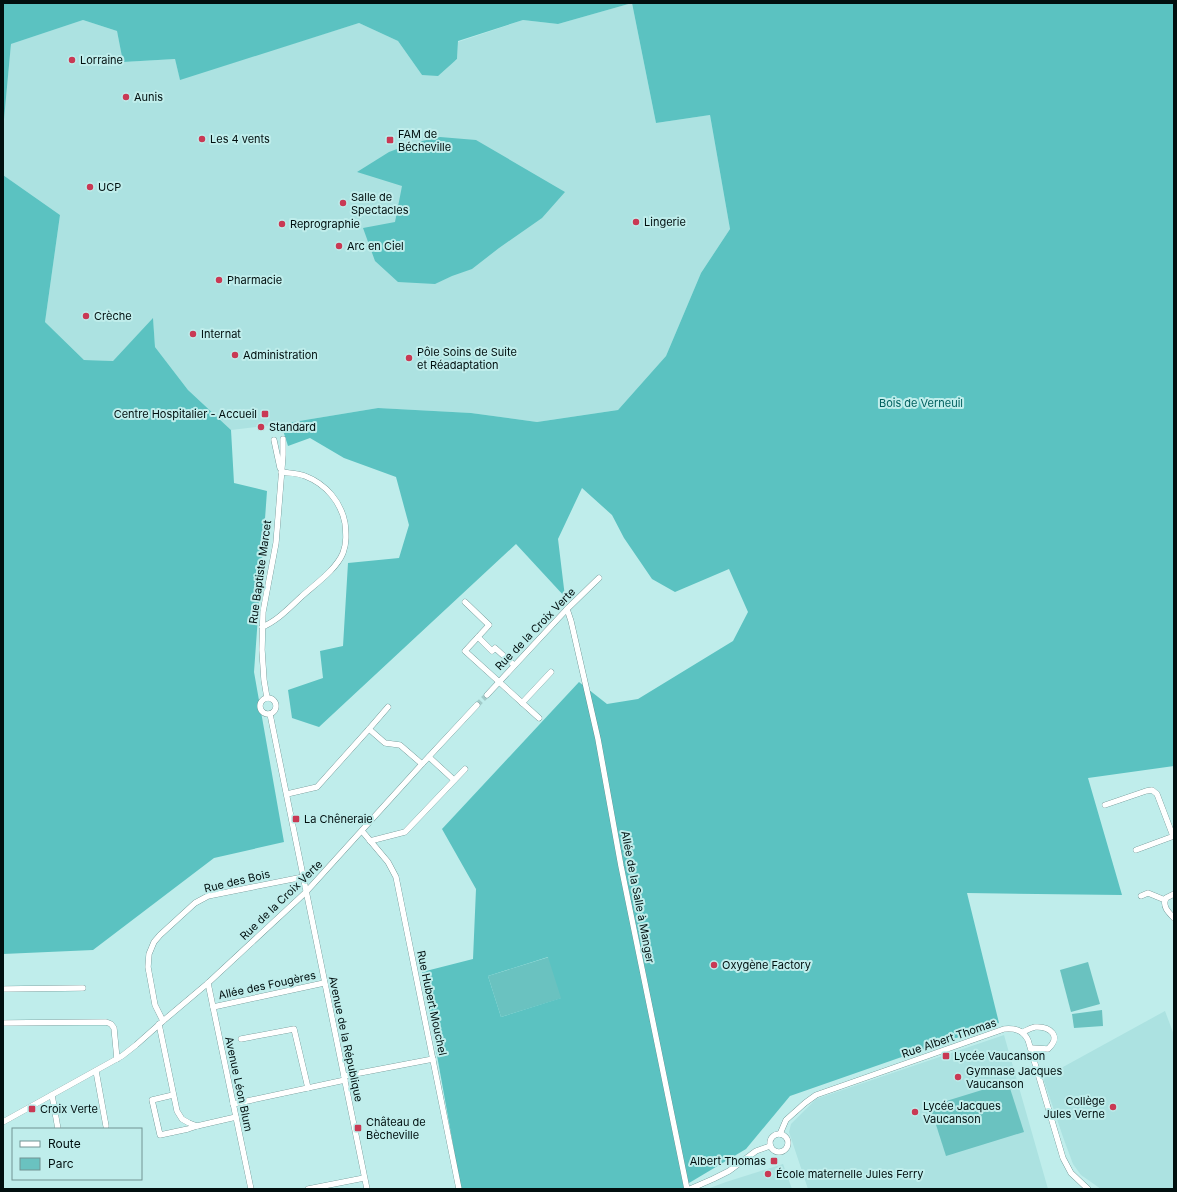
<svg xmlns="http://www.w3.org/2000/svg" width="1177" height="1192" viewBox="0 0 1177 1192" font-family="Inter,sans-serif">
  <rect width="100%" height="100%" fill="#bfedeb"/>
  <g fill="#ace2e1">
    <polygon points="632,3 656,123 710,115 730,229 701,273 666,356 618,410 537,422 471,413 378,408 281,424 231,430 188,390 155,347 153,319 113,361 84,360 45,322 60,215 3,175 3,130 11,44 83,20 117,31 123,62 175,59 180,79 359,23 398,41 422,75 457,60 458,42 523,20 558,24"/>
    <polygon points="1165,1011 1174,1035 1174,1189 1101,1189 1081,1175 1073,1164 1063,1137 1043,1078"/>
    <polygon points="1004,1035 1048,1189 808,1189 789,1132 791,1124 816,1099"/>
    <polygon points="783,1164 792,1189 707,1189 726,1182"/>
  </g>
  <g fill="#6ac2c0">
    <polygon points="549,957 562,998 501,1017 488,976"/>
    <polygon points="1088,962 1100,1004 1071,1012 1060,970"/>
    <polygon points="1102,1010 1103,1026 1074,1028 1072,1014"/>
    <polygon points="1008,1082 1024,1132 946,1156 930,1106"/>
  </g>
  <g fill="#5bc2c1" fill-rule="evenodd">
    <path d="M3,3H1174V766L1088,778L1122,895L967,893L999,1023L790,1096L746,1149L684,1186V1189H461L422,972L473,959L476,889L442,829L579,682L607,704L638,699L733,641L748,612L729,569L675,592L652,579L624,538L612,515L582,488L558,539L565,597L516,544L319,727L292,718L288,690L323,678L320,651L343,646L348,563L399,558L409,525L396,477L344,458L310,438L288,446L281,424L378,408L471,413L537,422L618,410L666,356L701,273L730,229L710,115L656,123L632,3L558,24L523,20L458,41L457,59L438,76L422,75L398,41L359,23L180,80L175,59L123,62L117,31L83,20L11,44L3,130ZM548,957L561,998L501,1017L488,976Z"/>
    <polygon points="440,137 476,140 565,192 542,218 499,248 472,269 452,276 435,284 398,282 375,261 363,228 395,222 402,186 357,172 389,152 413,143"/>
    <polygon points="3,175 60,215 45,322 84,360 113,361 153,318 155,347 188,390 231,430 234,483 267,491 254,672 284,842 214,858 93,950 3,954"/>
  </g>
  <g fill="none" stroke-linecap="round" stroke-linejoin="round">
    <polyline stroke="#a2ccca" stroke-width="5.5" stroke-dasharray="5.5 3" stroke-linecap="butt" points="477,705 487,695"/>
    <g stroke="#557f7e" stroke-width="6">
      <g id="street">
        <polyline points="274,440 280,468"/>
        <polyline points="465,602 489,625 478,637 492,651 495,648 514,665"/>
        <polyline points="567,609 571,621 598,739 621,866 687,1189"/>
        <path d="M262,627C277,621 289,608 301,597C314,585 336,570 343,553C347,543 346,533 345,523C341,502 326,484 305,476C298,473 289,473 281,472"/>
        <polyline points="478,637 465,651 539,718"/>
        <polyline points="487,695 567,609 599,578"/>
        <circle cx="268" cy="706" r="8"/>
        <polyline points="267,698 264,680 262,650 263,612 276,543 283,455 283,439"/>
        <polyline points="522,703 551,672"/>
        <polyline points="270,714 367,1189"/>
        <polyline points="369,729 385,743 400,745 422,764"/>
        <polyline points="429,757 454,780"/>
        <polyline points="287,794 317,787 369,729 388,707"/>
        <polyline points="1105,805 1146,791 1152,790 1157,794 1173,836"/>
        <polyline points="362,831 388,862 396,877 459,1189"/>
        <polyline points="370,841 405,832 465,769"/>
        <polyline points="1136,850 1174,836"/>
        <path d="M1174,894L1166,898C1162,906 1168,912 1174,918"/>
        <polyline points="1141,896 1148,893 1165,900"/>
        <polyline points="208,983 251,1189"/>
        <polyline points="3,989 83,988"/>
        <polyline points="213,1007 324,983"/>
        <polyline points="163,1021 155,1005 148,967 149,954 154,942 160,935 195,903 208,896 303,877"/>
        <polyline points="3,1023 106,1022 111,1024 114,1028 117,1059"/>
        <polyline points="159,1024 177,1111 182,1119 189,1123 197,1126 236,1117"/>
        <path d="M1023,1032C1027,1030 1030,1028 1035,1027C1050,1026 1062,1036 1048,1049L1031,1048"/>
        <polyline points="241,1039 294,1029 308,1088"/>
        <polyline points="96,1071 106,1126"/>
        <polyline points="344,1076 433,1059"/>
        <polyline points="52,1095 58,1129"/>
        <polyline points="173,1095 152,1100 160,1135 188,1129 197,1126"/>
        <polyline points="233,1104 345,1080"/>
        <polyline points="3,1122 122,1056 136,1045 163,1021 208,983 306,892 422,764 477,705"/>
        <path d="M780,1134L786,1120L805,1103L816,1095L1004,1029C1015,1028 1023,1030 1028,1040L1063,1158L1071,1173L1088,1189"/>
        <circle cx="779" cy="1143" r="9"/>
        <polyline points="308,1189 364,1178"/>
        <polyline points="690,1189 713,1179 729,1171 756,1151 770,1146"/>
      </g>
    </g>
    <use href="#street" stroke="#fff" stroke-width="5.5"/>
  </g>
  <g fill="#c93954" stroke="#bfedeb" stroke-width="1.5">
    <circle cx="72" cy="60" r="4"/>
    <circle cx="126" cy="97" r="4"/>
    <circle cx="202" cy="139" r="4"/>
    <rect x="386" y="136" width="8" height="8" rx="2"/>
    <circle cx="90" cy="187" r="4"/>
    <circle cx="343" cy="203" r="4"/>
    <circle cx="636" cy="222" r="4"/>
    <circle cx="282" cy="224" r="4"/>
    <circle cx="339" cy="246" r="4"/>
    <circle cx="219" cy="280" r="4"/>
    <circle cx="86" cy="316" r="4"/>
    <circle cx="193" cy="334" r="4"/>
    <circle cx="235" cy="355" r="4"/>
    <circle cx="409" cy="358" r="4"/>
    <rect x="261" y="410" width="8" height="8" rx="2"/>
    <circle cx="261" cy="427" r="4"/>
    <rect x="292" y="815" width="8" height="8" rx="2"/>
    <circle cx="714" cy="965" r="4"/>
    <rect x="942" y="1052" width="8" height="8" rx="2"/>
    <circle cx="958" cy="1077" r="4"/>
    <circle cx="1113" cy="1107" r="4"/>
    <rect x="28" y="1105" width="8" height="8" rx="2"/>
    <circle cx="915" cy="1112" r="4"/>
    <rect x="354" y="1124" width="8" height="8" rx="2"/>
    <rect x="770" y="1157" width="8" height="8" rx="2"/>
    <circle cx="768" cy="1174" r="4"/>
  </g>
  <g text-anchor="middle" stroke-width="4" stroke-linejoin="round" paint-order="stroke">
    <g font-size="11" fill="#010f0f" stroke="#bfedeb" text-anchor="start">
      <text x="80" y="64">Lorraine</text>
      <text x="134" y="101">Aunis</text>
      <text x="398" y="138">FAM de<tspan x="398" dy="13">Bécheville</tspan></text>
      <text x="210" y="143">Les 4 vents</text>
      <text x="98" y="191">UCP</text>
      <text x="351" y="201">Salle de<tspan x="351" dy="13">Spectacles</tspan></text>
      <text x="644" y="226">Lingerie</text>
      <text x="290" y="228">Reprographie</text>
      <text x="347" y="250">Arc en Ciel</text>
      <text x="227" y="284">Pharmacie</text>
      <text x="94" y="320">Crèche</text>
      <text x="201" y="338">Internat</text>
      <text x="417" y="356">Pôle Soins de Suite<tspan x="417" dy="13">et Réadaptation</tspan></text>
      <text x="243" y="359">Administration</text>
      <text x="257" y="418" text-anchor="end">Centre Hospitalier - Accueil</text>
      <text x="269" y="431">Standard</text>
      <text x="304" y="823">La Chêneraie</text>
      <text x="722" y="969">Oxygène Factory</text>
      <text x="954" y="1060">Lycée Vaucanson</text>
      <text x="966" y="1075">Gymnase Jacques<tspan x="966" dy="13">Vaucanson</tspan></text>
      <text x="1105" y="1105" text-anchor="end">Collège<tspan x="1105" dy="13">Jules Verne</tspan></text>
      <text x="923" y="1110">Lycée Jacques<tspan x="923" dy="13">Vaucanson</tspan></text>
      <text x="40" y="1113">Croix Verte</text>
      <text x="366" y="1126">Château de<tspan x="366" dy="13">Bècheville</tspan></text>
      <text x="766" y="1165" text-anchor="end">Albert Thomas</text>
      <text x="776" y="1178">École maternelle Jules Ferry</text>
    </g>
    <g font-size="11" fill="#005f5e" stroke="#bfedeb">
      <text x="921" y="407">Bois de Verneuil</text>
    </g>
    <g font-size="11" fill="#010f0f" stroke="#bfedeb">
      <text transform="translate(260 572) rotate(-82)" y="4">Rue Baptiste Marcet</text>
      <text transform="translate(535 629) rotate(-46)" y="4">Rue de la Croix Verte</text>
      <text transform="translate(237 881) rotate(-13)" y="4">Rue des Bois</text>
      <text transform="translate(638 897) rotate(79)" y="4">Allée de la Salle à Manger</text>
      <text transform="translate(281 900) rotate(-44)" y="4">Rue de la Croix Verte</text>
      <text transform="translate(267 985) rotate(-12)" y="4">Allée des Fougères</text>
      <text transform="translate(432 1003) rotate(78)" y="4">Rue Hubert Mouchel</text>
      <text transform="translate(949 1038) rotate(-19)" y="4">Rue Albert Thomas</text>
      <text transform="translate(346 1039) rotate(78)" y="4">Avenue de la République</text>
      <text transform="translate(239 1084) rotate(78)" y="4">Avenue Léon Blum</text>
    </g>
  </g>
  <rect width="1177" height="1192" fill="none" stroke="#010f0f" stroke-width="8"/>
  <rect x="12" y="1128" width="130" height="52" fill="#bfedeb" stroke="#739493"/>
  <rect x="20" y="1141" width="20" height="6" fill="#ffffff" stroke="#739493"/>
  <text x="48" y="1148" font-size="12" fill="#010f0f">Route</text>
  <rect x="20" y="1158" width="20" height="12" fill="#6ac2c0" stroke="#739493"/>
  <text x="48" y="1168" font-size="12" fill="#010f0f">Parc</text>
</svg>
